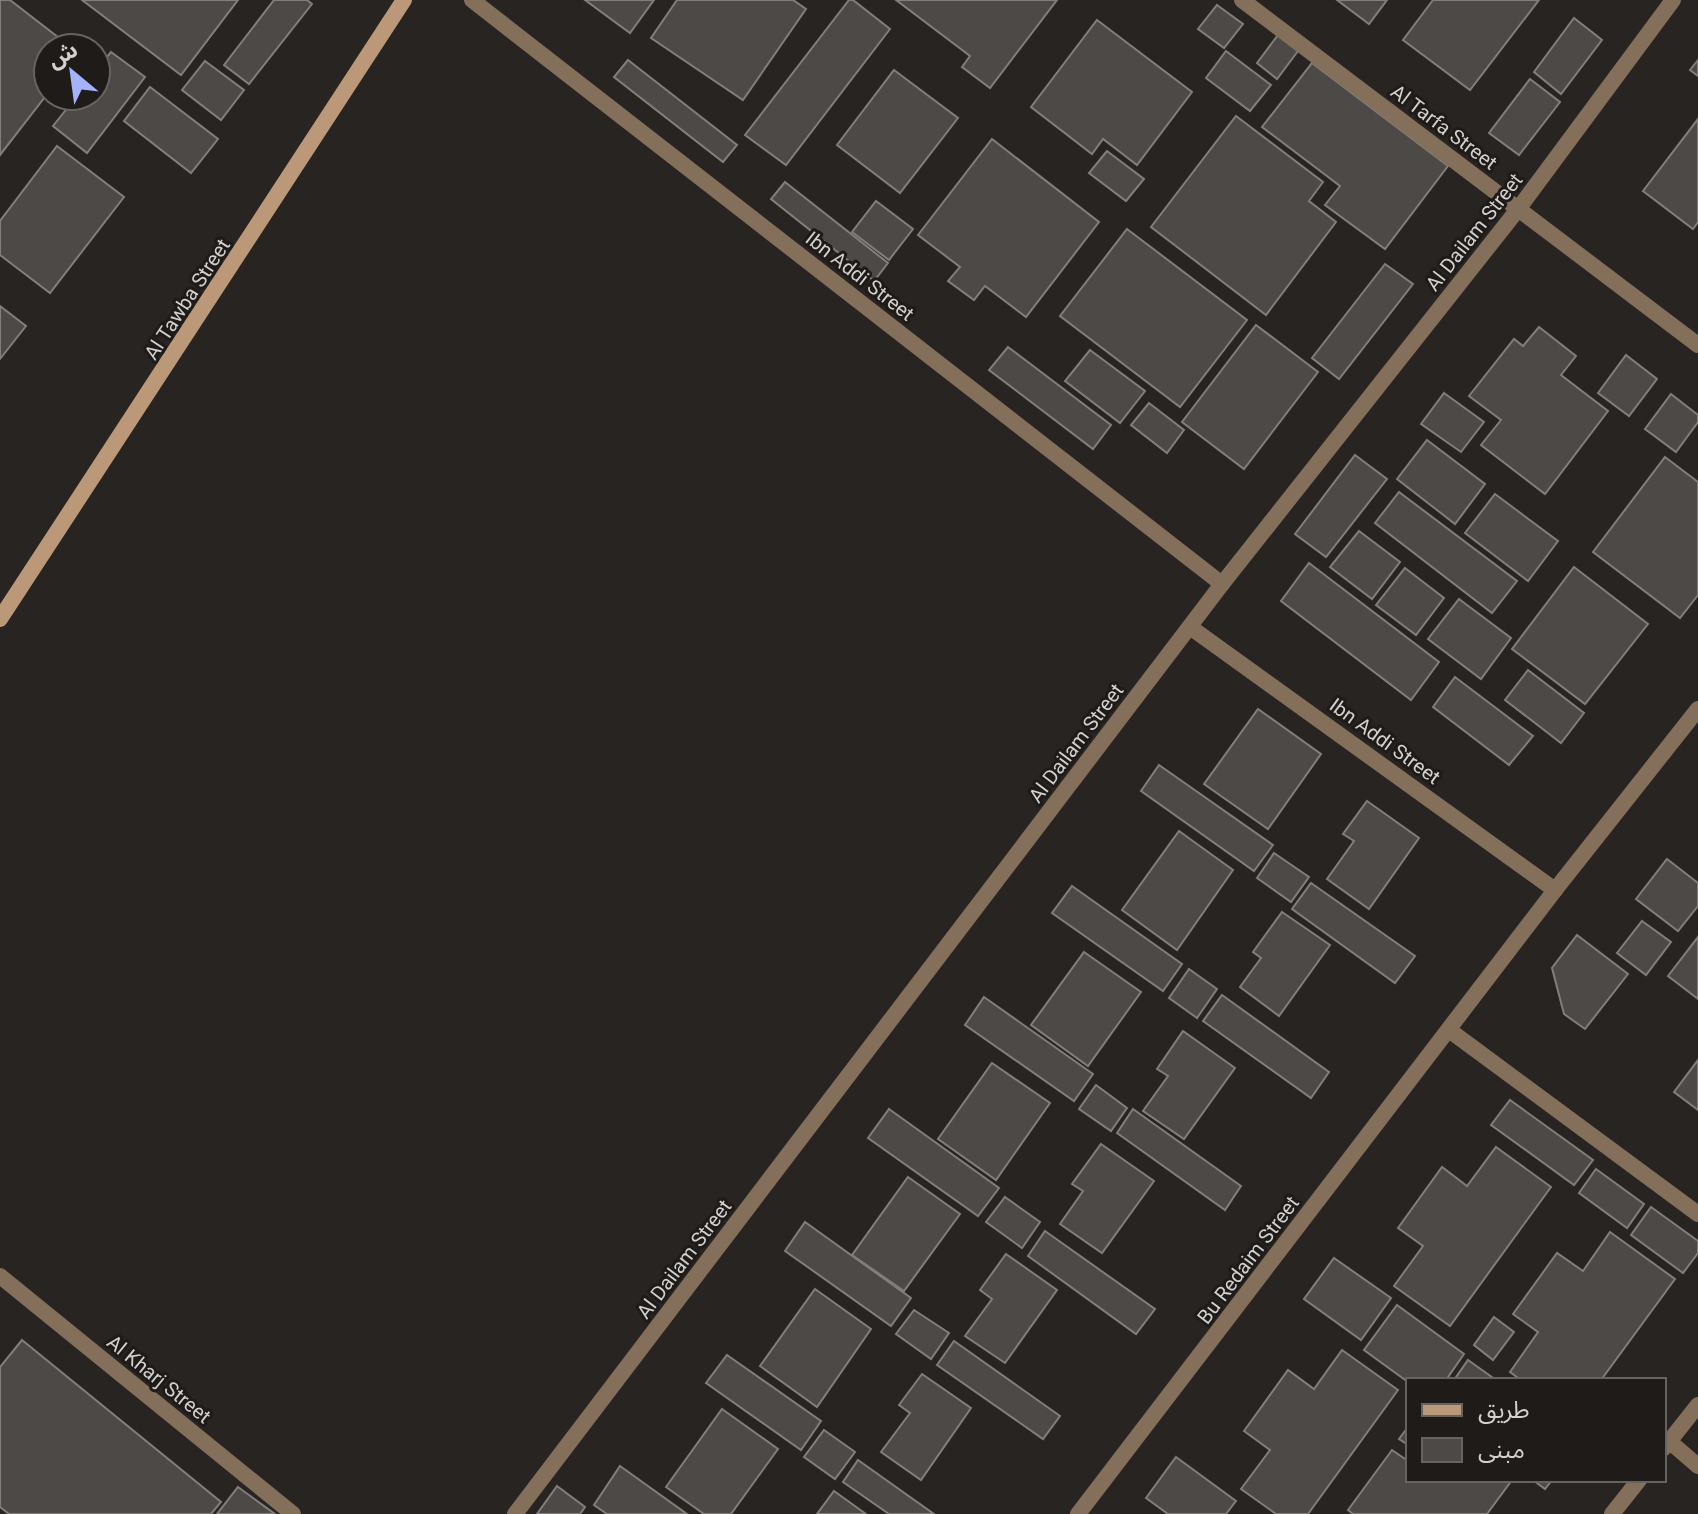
<svg xmlns="http://www.w3.org/2000/svg" width="1698" height="1514" viewBox="0 0 1698 1514" font-family="Roboto,'Noto Sans Arabic',sans-serif">
  <rect width="100%" height="100%" fill="#282421"/>
  <g fill="#4d4946" stroke="#827e7a" stroke-width="2">
    <polygon points="0,0 10,0 72,48 48,48 48,93 0,155"/>
    <polygon points="82,0 238,0 181,75"/>
    <polygon points="274,0 307,0 312,4 249,84 224,65"/>
    <polygon points="585,0 654,0 630,33"/>
    <polygon points="677,0 793,0 806,9 743,100 651,38"/>
    <polygon points="849,0 853,0 890,29 786,165 745,135"/>
    <polygon points="896,0 1057,0 990,88 962,67 970,56"/>
    <polygon points="1337,0 1387,0 1369,24"/>
    <polygon points="1433,0 1539,0 1470,90 1403,40"/>
    <polygon points="1217,5 1243,24 1224,48 1198,29"/>
    <polygon points="1574,18 1602,40 1561,94 1534,72"/>
    <polygon points="1097,20 1192,92 1137,165 1103,139 1092,154 1031,107"/>
    <polygon points="1278,35 1298,51 1277,79 1257,63"/>
    <polygon points="1226,51 1271,85 1250,111 1206,78"/>
    <polygon points="111,52 145,77 87,153 53,126 77,96 96,96 96,71"/>
    <polygon points="628,60 737,145 723,162 614,77"/>
    <polygon points="1698,60 1698,76 1690,70"/>
    <polygon points="205,61 244,90 221,120 182,90"/>
    <polygon points="1312,63 1448,166 1385,249 1325,205 1340,186 1262,127"/>
    <polygon points="894,70 958,118 900,193 837,145"/>
    <polygon points="1530,79 1560,102 1519,155 1489,133"/>
    <polygon points="150,87 218,139 191,173 124,121"/>
    <polygon points="1236,116 1323,182 1309,201 1336,222 1266,315 1151,227"/>
    <polygon points="1698,119 1698,222 1693,229 1643,191"/>
    <polygon points="992,139 1099,222 1026,317 985,286 974,300 948,281 960,267 918,235"/>
    <polygon points="57,146 124,197 50,293 0,255 0,221"/>
    <polygon points="1107,151 1144,179 1126,201 1089,173"/>
    <polygon points="785,182 888,263 874,281 771,199"/>
    <polygon points="876,201 913,229 889,260 852,232"/>
    <polygon points="1127,229 1247,320 1180,407 1060,316"/>
    <polygon points="1385,264 1413,284 1339,379 1312,358"/>
    <polygon points="0,306 26,326 0,359"/>
    <polygon points="1256,325 1318,372 1244,469 1182,422"/>
    <polygon points="1539,327 1576,356 1561,375 1608,411 1545,494 1481,445 1501,420 1469,396 1514,339 1523,346"/>
    <polygon points="1008,347 1111,425 1093,449 989,370"/>
    <polygon points="1090,350 1145,391 1120,423 1065,381"/>
    <polygon points="1626,355 1657,379 1629,416 1598,393"/>
    <polygon points="1444,393 1484,422 1461,452 1421,424"/>
    <polygon points="1671,394 1698,415 1698,422 1676,452 1645,429"/>
    <polygon points="1149,403 1184,430 1167,453 1131,425"/>
    <polygon points="1427,440 1485,484 1455,524 1397,479"/>
    <polygon points="1355,455 1387,479 1326,557 1295,534"/>
    <polygon points="1665,457 1698,482 1698,595 1680,618 1593,552"/>
    <polygon points="1399,492 1517,581 1492,613 1375,523"/>
    <polygon points="1495,494 1558,541 1528,581 1465,533"/>
    <polygon points="1359,531 1400,562 1372,599 1330,567"/>
    <polygon points="1309,563 1439,662 1411,700 1281,601"/>
    <polygon points="1574,567 1648,624 1585,704 1512,649"/>
    <polygon points="1405,568 1444,598 1416,635 1376,605"/>
    <polygon points="1459,599 1511,638 1481,679 1428,639"/>
    <polygon points="1528,670 1584,713 1561,743 1505,700"/>
    <polygon points="1455,677 1533,736 1509,765 1433,707"/>
    <polygon points="1258,709 1321,754 1268,829 1204,784"/>
    <polygon points="1159,765 1273,845 1254,871 1141,791"/>
    <polygon points="1367,801 1419,838 1369,909 1327,879 1354,841 1343,834"/>
    <polygon points="1179,831 1233,870 1177,950 1122,910"/>
    <polygon points="1274,853 1309,877 1291,902 1257,878"/>
    <polygon points="1667,859 1698,883 1698,906 1678,931 1636,899"/>
    <polygon points="1311,883 1415,956 1395,983 1292,909"/>
    <polygon points="1072,886 1182,964 1163,991 1052,913"/>
    <polygon points="1282,912 1330,945 1279,1016 1240,987 1261,958 1253,952"/>
    <polygon points="1642,921 1671,942 1646,975 1617,953"/>
    <polygon points="1577,935 1628,974 1585,1029 1564,1014 1552,968"/>
    <polygon points="1698,937 1698,999 1668,976"/>
    <polygon points="1084,952 1141,992 1088,1066 1031,1025"/>
    <polygon points="1189,969 1217,989 1197,1018 1169,998"/>
    <polygon points="1222,995 1329,1072 1311,1098 1203,1021"/>
    <polygon points="984,997 1093,1074 1074,1101 965,1025"/>
    <polygon points="1183,1031 1235,1068 1184,1139 1143,1111 1168,1076 1157,1069"/>
    <polygon points="1698,1060 1698,1110 1674,1092"/>
    <polygon points="992,1063 1050,1103 996,1180 938,1139"/>
    <polygon points="1096,1085 1127,1108 1111,1131 1079,1109"/>
    <polygon points="1510,1100 1593,1160 1574,1185 1491,1125"/>
    <polygon points="889,1109 999,1188 978,1216 868,1138"/>
    <polygon points="1133,1109 1241,1186 1225,1210 1117,1133"/>
    <polygon points="1101,1144 1154,1181 1102,1253 1060,1224 1083,1191 1072,1184"/>
    <polygon points="1496,1147 1551,1187 1450,1326 1394,1286 1423,1246 1398,1228 1442,1167 1467,1186"/>
    <polygon points="1596,1169 1644,1204 1627,1228 1579,1193"/>
    <polygon points="908,1177 960,1214 904,1291 852,1255"/>
    <polygon points="1005,1197 1040,1222 1022,1248 986,1222"/>
    <polygon points="1651,1207 1698,1241 1698,1253 1683,1273 1631,1235"/>
    <polygon points="805,1222 911,1298 891,1326 785,1251"/>
    <polygon points="1045,1231 1155,1309 1136,1334 1028,1256"/>
    <polygon points="1610,1232 1675,1279 1601,1380 1521,1380 1510,1372 1538,1332 1513,1314 1557,1253 1583,1271"/>
    <polygon points="1006,1254 1057,1290 1005,1363 965,1336 992,1299 980,1290"/>
    <polygon points="1334,1258 1391,1298 1361,1340 1304,1299"/>
    <polygon points="815,1289 871,1329 817,1407 760,1366"/>
    <polygon points="1397,1305 1464,1354 1446,1380 1408,1382 1364,1350"/>
    <polygon points="914,1310 949,1333 931,1359 896,1334"/>
    <polygon points="1494,1317 1514,1332 1493,1360 1474,1345"/>
    <polygon points="22,1340 221,1502 211,1514 9,1514 0,1507 0,1367"/>
    <polygon points="954,1341 1060,1416 1043,1439 937,1365"/>
    <polygon points="1342,1350 1398,1390 1308,1514 1276,1514 1241,1489 1270,1450 1244,1431 1288,1370 1314,1389"/>
    <polygon points="727,1355 821,1421 801,1450 706,1383"/>
    <polygon points="1468,1360 1496,1380 1454,1380"/>
    <polygon points="922,1374 971,1408 921,1480 881,1452 910,1413 899,1405"/>
    <polygon points="722,1409 778,1449 731,1514 704,1514 666,1487"/>
    <polygon points="1408,1427 1408,1445 1399,1439"/>
    <polygon points="824,1430 855,1452 835,1479 804,1457"/>
    <polygon points="1392,1450 1408,1461 1408,1480 1512,1480 1487,1514 1353,1514 1348,1510"/>
    <polygon points="1176,1457 1236,1501 1226,1514 1168,1514 1146,1498"/>
    <polygon points="858,1460 934,1514 889,1514 843,1482"/>
    <polygon points="620,1466 687,1514 607,1514 594,1505"/>
    <polygon points="1533,1480 1552,1480 1545,1489"/>
    <polygon points="557,1486 585,1507 580,1514 537,1514"/>
    <polygon points="238,1487 275,1514 217,1514"/>
    <polygon points="834,1491 866,1514 817,1514"/>
  </g>
  <g fill="none" stroke-linecap="round" stroke-linejoin="round">
    <g stroke="#846f5a" stroke-width="16">
      <polyline points="472,0 1222,584"/>
      <polyline points="1242,0 1698,345"/>
      <polyline points="1190,627 1555,890"/>
      <polyline points="1449,1030 1698,1214"/>
      <polyline points="0,1276 293,1514"/>
      <polyline points="1669,1441 1698,1466"/>
      <polyline points="1664,1448 1698,1405"/>
      <polyline points="515,1514 1222,584 1519,208 1673,0"/>
      <polyline points="1078,1514 1555,890 1698,709"/>
      <polyline points="1612,1514 1639,1480"/>
    </g>
    <polyline stroke="#bb9978" stroke-width="16" points="0,619 404,0"/>
  </g>
  <g text-anchor="middle" stroke-width="6" stroke-linejoin="round" paint-order="stroke">
    <g font-size="20" fill="#d3d1cf" stroke="#1e1b18">
      <text transform="translate(1444 127) rotate(37)" y="7">Al Tarfa Street</text>
      <text transform="translate(1474 232) rotate(-52)" y="7">Al Dailam Street</text>
      <text transform="translate(860 276) rotate(38)" y="7">Ibn Addi Street</text>
      <text transform="translate(187 299) rotate(-57)" y="7">Al Tawba Street</text>
      <text transform="translate(1385 741) rotate(36)" y="7">Ibn Addi Street</text>
      <text transform="translate(1076 743) rotate(-53)" y="7">Al Dailam Street</text>
      <text transform="translate(684 1259) rotate(-53)" y="7">Al Dailam Street</text>
      <text transform="translate(1248 1260) rotate(-53)" y="7">Bu Redaim Street</text>
      <text transform="translate(159 1379) rotate(39)" y="7">Al Kharj Street</text>
    </g>
  </g>
  <rect x="1406" y="1378" width="260" height="104" fill="#1e1b18" stroke="#666461" stroke-width="2"/>
  <rect x="1422" y="1404" width="40" height="12" fill="#bb9978" stroke="#666461" stroke-width="2"/>
  <text x="1478" y="1418" font-size="24" fill="#d3d1cf">طريق</text>
  <rect x="1422" y="1438" width="40" height="24" fill="#4d4946" stroke="#666461" stroke-width="2"/>
  <text x="1478" y="1458" font-size="24" fill="#d3d1cf">مبنى</text>
  <g transform="translate(72 72) rotate(331)"><circle r="38" fill="#1e1b18" stroke="#666461" stroke-width="2"/>
  <path d="M0-6L14 30L0 20L-14 30Z" fill="#a4b2fc"/>
  <text y="-12" font-size="22" font-weight="bold" text-anchor="middle" fill="#d3d1cf">ش</text>
  </g>
</svg>
